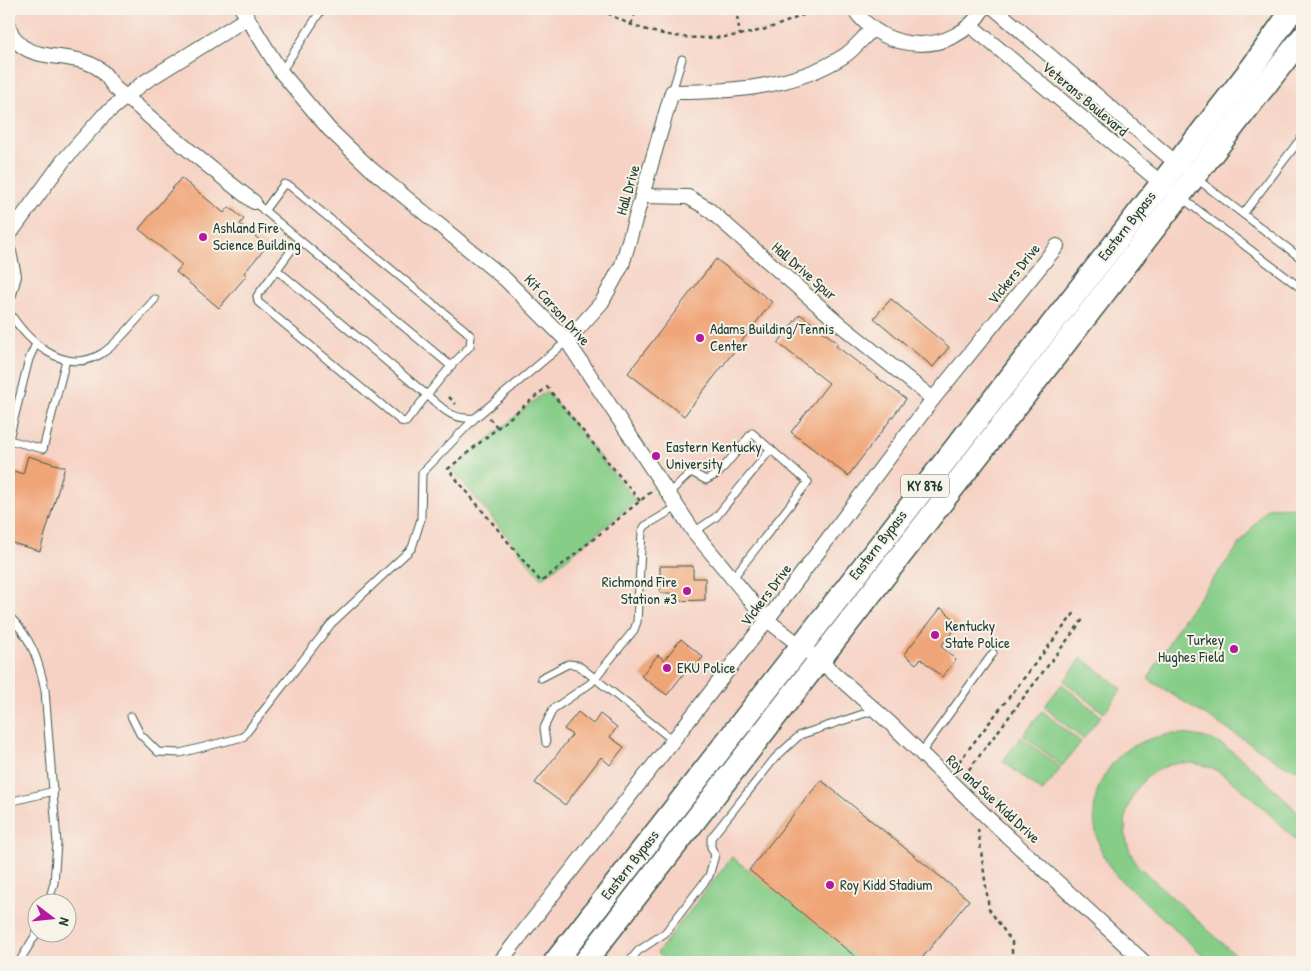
<svg xmlns="http://www.w3.org/2000/svg" width="1311" height="971" viewBox="0 0 1311 971" font-family="'Patrick Hand',sans-serif">
  <rect width="100%" height="100%" fill="#f7f3e8"/>
  <filter id="ink" filterUnits="userSpaceOnUse"><feTurbulence type="fractalNoise" baseFrequency=".02" numOctaves="2"/><feDisplacementMap in="SourceGraphic" scale="10" xChannelSelector="R" yChannelSelector="G"/><feConvolveMatrix kernelMatrix="1 2 1 2 8 2 1 2 1" color-interpolation-filters="sRGB"/></filter>
  <filter id="wash" filterUnits="userSpaceOnUse"><feTurbulence type="fractalNoise" baseFrequency=".0096" numOctaves="4" result="noise"/><feDisplacementMap in="SourceGraphic" scale="20" xChannelSelector="R" yChannelSelector="G"/><feGaussianBlur stdDeviation="1.12" result="paint"/><feColorMatrix in="noise" values="0 0 0 0 0 0 0 0 0 0 0 0 0 0 0 0 0 1.4 0 .05"/><feComposite in="paint" operator="in"/></filter>
  <g filter="url(#wash)">
    <rect width="100%" height="100%" fill="#e9e1bd"/>
    <path fill="#f6d2c4" fill-rule="evenodd" d="M9,9H1302V962H9ZM38,904H68V934H38Z"/>
    <g fill="#86cd88" stroke="#52855e">
      <polygon points="546,391 636,501 542,579 452,469"/>
      <polygon points="1298,507 1302,510 1302,772 1284,765 1148,679 1183,619 1267,508"/>
      <polygon points="1082,658 1122,689 1104,713 1064,681"/>
      <polygon points="1062,684 1101,716 1083,739 1044,707"/>
      <polygon points="1042,711 1081,742 1062,766 1023,735"/>
      <path d="M1170,734C1185,734 1198,735 1212,740C1239,750 1280,796 1302,816V846C1281,826 1234,776 1209,767C1147,745 1102,815 1138,866L1243,962H1211C1188,942 1166,921 1143,900C1134,891 1121,882 1113,872C1094,846 1087,806 1103,778C1119,749 1139,740 1170,734Z"/>
      <polygon points="1021,737 1061,768 1042,792 1003,761"/>
      <polygon points="821,780 969,900 919,962 658,962 665,959 657,953 732,857 749,870"/>
    </g>
    <g id="blocks">
      <g fill="#f0a578">
        <polygon points="181,178 224,213 229,207 244,219 240,224 267,246 244,273 247,275 219,308 176,272 182,265 139,229"/>
        <polygon points="716,259 772,302 684,416 628,373"/>
        <polygon points="891,299 949,347 933,367 874,318"/>
        <polygon points="800,314 838,343 836,346 906,399 848,476 791,432 829,383 778,343"/>
        <polygon points="28,456 65,467 40,551 9,542 9,490 14,471 23,474"/>
        <polygon points="660,566 693,566 693,578 705,578 705,600 672,601 672,593 660,593"/>
        <polygon points="941,608 960,624 941,646 956,660 942,677 921,659 916,664 904,654"/>
        <polygon points="681,639 703,657 693,670 689,667 667,695 641,676 658,655 664,660"/>
        <polygon points="578,712 593,724 600,714 617,727 610,737 624,747 610,765 601,757 565,805 535,783 572,735 564,729"/>
        <polygon points="821,780 969,900 919,962 862,962 749,870"/>
      </g>
    </g>
  </g>
  <g filter="url(#ink)">
    <use href="#blocks" fill-opacity="0" stroke="#3d5649" stroke-width="1"/>
    <g fill="none" stroke-linecap="round" stroke-linejoin="round">
      <g stroke="#3d5649" stroke-width="9">
        <g id="service">
          <polyline points="281,72 322,9"/>
          <polyline points="672,92 682,59"/>
          <polyline points="1197,179 1302,259"/>
          <polyline points="1182,198 1302,289"/>
          <path d="M254,202L451,366L427,395C444,410 452,420 475,418L567,341"/>
          <polyline points="264,211 284,184 290,186 465,330 471,336 470,346 451,366"/>
          <polyline points="1243,214 1302,137"/>
          <polyline points="277,270 427,395 406,422 401,421 258,302 257,296 299,240"/>
          <path d="M9,312C28,341 63,376 101,354C118,344 141,314 155,299"/>
          <polyline points="9,439 29,359 36,344"/>
          <polyline points="9,440 43,449 66,360"/>
          <polyline points="669,493 691,472 706,480 719,473 752,433 808,482 732,579"/>
          <polyline points="694,532 716,517 771,449"/>
          <path d="M9,616C31,637 39,661 45,690L57,843L54,883L48,904"/>
          <polyline points="541,678 568,664 578,665 674,741"/>
          <polyline points="131,716 140,734 158,752 180,753 243,737 331,624 412,548 421,519 422,473 475,418"/>
          <polyline points="546,743 544,728 553,709 591,683 634,630 637,622 642,531 645,526 677,507"/>
          <polyline points="921,753 993,653"/>
          <polyline points="9,802 54,791"/>
          <polyline points="19,962 38,931"/>
          <polyline points="629,962 638,951 665,933 709,876 715,855 711,847 711,838 775,758 800,735 875,710"/>
        </g>
      </g>
      <g stroke="#3d5649" stroke-width="16">
        <g id="minor">
          <polyline points="242,9 281,72 329,129 371,169 505,279 567,341 694,532 767,620 819,660 891,724 992,822 1144,962"/>
          <path d="M854,9C884,54 954,57 983,9"/>
          <polyline points="995,9 1182,168"/>
          <polyline points="970,25 1166,187"/>
          <path d="M9,27C21,67 70,49 98,68C105,72 110,82 115,88C122,94 129,100 136,105C174,139 214,171 254,202"/>
          <polyline points="644,196 688,197 707,208 842,326 933,399"/>
          <polyline points="9,235 63,161 103,116 143,83 247,18"/>
          <polyline points="9,252 14,276 9,294"/>
          <path d="M567,341L602,302L622,265L672,92C730,92 794,88 844,56C855,49 862,38 872,30"/>
          <polyline points="500,962 767,620 933,399 1057,246"/>
        </g>
      </g>
      <g stroke="#3d5649" stroke-width="25">
        <g id="primary">
          <polyline points="555,962 1253,66 1293,9"/>
          <polyline points="585,962 1302,38"/>
        </g>
      </g>
      <g stroke="#3d5649" stroke-width="2.5" stroke-dasharray="4 4" stroke-linecap="butt">
        <path d="M601,9C664,50 749,45 814,9"/>
        <polyline points="736,9 740,35"/>
        <polyline points="631,24 637,9"/>
        <polyline points="449,397 456,404"/>
        <polyline points="489,418 498,428"/>
        <polyline points="640,501 547,387 448,469 541,582 640,501 652,491"/>
        <polyline points="954,768 1076,611"/>
        <polyline points="964,776 1084,618"/>
        <polyline points="978,829 989,909 1012,942 1012,962"/>
      </g>
      <use href="#service" stroke="#fff" stroke-width="7"/>
      <use href="#minor" stroke="#fff" stroke-width="14"/>
      <use href="#primary" stroke="#fff" stroke-width="22"/>
    </g>
  </g>
  <g fill="#b5179e" stroke="#f7f3e8" stroke-width="2">
    <circle cx="203" cy="237" r="5"/>
    <circle cx="700" cy="338" r="5"/>
    <circle cx="656" cy="456" r="5"/>
    <circle cx="687" cy="591" r="5"/>
    <circle cx="935" cy="635" r="5"/>
    <circle cx="1234" cy="649" r="5"/>
    <circle cx="667" cy="668" r="5"/>
    <circle cx="830" cy="885" r="5"/>
  </g>
  <g text-anchor="middle" stroke-width="4" stroke-linejoin="round" paint-order="stroke">
    <rect fill="#f7f3e8" stroke="#60746a" stroke-width="1" x="901" y="474.5" width="48" height="23" rx="4"/>
    <g font-size="14" font-weight="bold" fill="#1f3d34">
      <text x="925" y="491">KY 876</text>
    </g>
    <g font-size="15" fill="#1f3d34" stroke="#f7f3e8">
      <text transform="translate(1085 99) rotate(40)" y="5">Veterans Boulevard</text>
      <text transform="translate(628 190) rotate(-74)" y="5">Hall Drive</text>
      <text transform="translate(1127 226) rotate(-52)" y="5">Eastern Bypass</text>
      <text transform="translate(804 271) rotate(41)" y="5">Hall Drive Spur</text>
      <text transform="translate(1014 274) rotate(-51)" y="5">Vickers Drive</text>
      <text transform="translate(557 310) rotate(48)" y="5">Kit Carson Drive</text>
      <text transform="translate(878 545) rotate(-52)" y="5">Eastern Bypass</text>
      <text transform="translate(766 595) rotate(-53)" y="5">Vickers Drive</text>
      <text transform="translate(993 799) rotate(43)" y="5">Roy and Sue Kidd Drive</text>
      <text transform="translate(630 865) rotate(-52)" y="5">Eastern Bypass</text>
    </g>
    <g font-size="15" fill="#1f3d34" stroke="#f7f3e8" text-anchor="start">
      <text x="213" y="233">Ashland Fire<tspan x="213" dy="17">Science Building</tspan></text>
      <text x="710" y="334">Adams Building/Tennis<tspan x="710" dy="17">Center</tspan></text>
      <text x="666" y="452">Eastern Kentucky<tspan x="666" dy="17">University</tspan></text>
      <text x="677" y="587" text-anchor="end">Richmond Fire<tspan x="677" dy="17">Station #3</tspan></text>
      <text x="945" y="631">Kentucky<tspan x="945" dy="17">State Police</tspan></text>
      <text x="1224" y="645" text-anchor="end">Turkey<tspan x="1224" dy="17">Hughes Field</tspan></text>
      <text x="677" y="673">EKU Police</text>
      <text x="840" y="890">Roy Kidd Stadium</text>
    </g>
  </g>
  <rect width="1311" height="971" fill="none" stroke="#f7f3e8" stroke-width="30"/>
  <g transform="translate(52 918) rotate(106)"><circle r="24" fill="#f7f3e8" stroke="#a1aaa0"/>
  <path d="M0-4L9 19L0 12L-9 19Z" fill="#b5179e"/>
  <text y="-8" font-size="14" font-weight="bold" text-anchor="middle" fill="#1f3d34">N</text>
  </g>
</svg>
